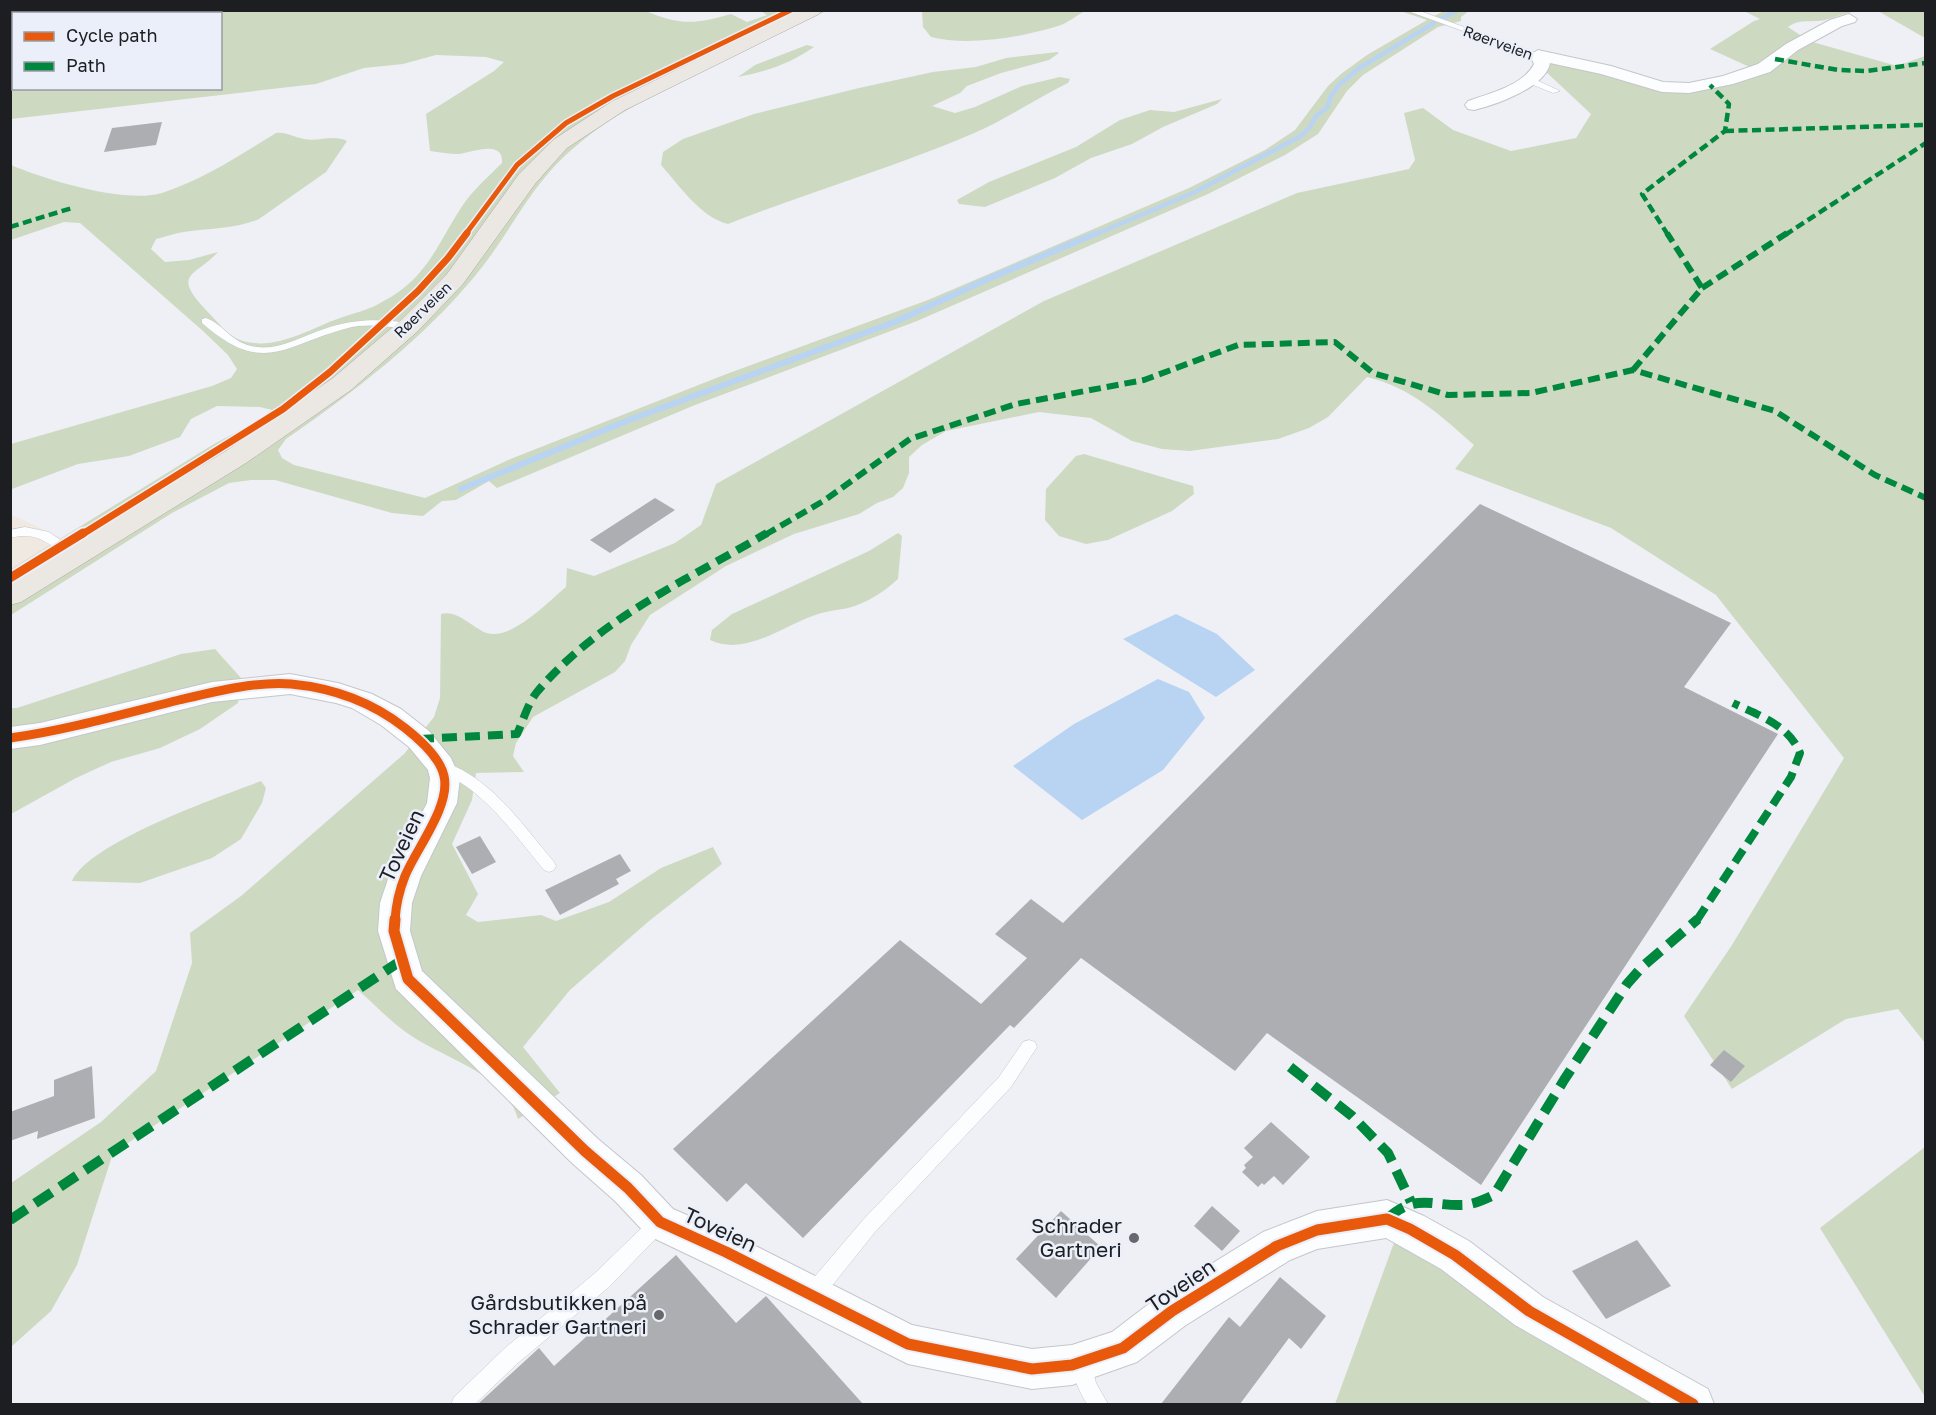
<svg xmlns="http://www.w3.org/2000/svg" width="1936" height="1415" viewBox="0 0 1936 1415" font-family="'Golos Text',sans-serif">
  <rect width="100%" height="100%" fill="#eef0f6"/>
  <polygon fill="#f0e9e1" points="10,514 62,538 11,569"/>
  <g fill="#ced9c2" fill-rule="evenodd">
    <path d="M643,10C679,25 693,25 731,14L747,22L767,15L761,11H826C783,31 739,53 696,74C654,95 610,116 575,147C530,184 511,233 475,276C422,340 354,392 286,439L278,450L282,458L294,465L425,498L513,458L724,375L928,300L1189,188L1265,150L1295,130L1328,86L1341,74L1367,55L1427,20L1400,11H1417L1434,16L1444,11H1469L1461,17V21L1438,27L1363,75L1347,91L1318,134L1285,155L1208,194L917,321L695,405L497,488L489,481L456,500L442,501L423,516L392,513L275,480H251L229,483L172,513L11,615V569L214,444L271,414L272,410L260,407L217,406L191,419L180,437L129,456L78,464L12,489L11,444L212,386L231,378L237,369L228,355L203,331L80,223L64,222L11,240V165C46,180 126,204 162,193C203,180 240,155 276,133C287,132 293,137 304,139C319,142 334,134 347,141L326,172L259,219C236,229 209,228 184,232C175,233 165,237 156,239L151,249L165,262L189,260L218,252C195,277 171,273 206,310C216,320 227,335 240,340C274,352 309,329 340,318C354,313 369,310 382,302C429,278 438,241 465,202C475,188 490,175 502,163C504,139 472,152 459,154C449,154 439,152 430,151L426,114L494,71L504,62L486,57L436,55L403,64L364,68L316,84L11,119V11ZM14,14H220V88H14Z"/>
    <path d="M922,11V10L1085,11C1077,15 1069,22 1061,25C1024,37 968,47 931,37L923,27Z"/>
    <path d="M1744,11H1859C1847,12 1837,17 1825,20C1811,23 1800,18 1788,27L1809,41L1897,66L1925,56V1043L1898,1009L1846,1019L1732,1089L1684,1016L1732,945L1844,758L1716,595L1611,528L1455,469L1474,445C1440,415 1412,388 1367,377L1328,417L1309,428L1278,439L1190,451L1162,449L1132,441L1091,418L1039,412L946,431L922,445L909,457V473L903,488L893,497L877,503L859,514L794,534L726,566L650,615L631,645L625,661L615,672L533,717L516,743L513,756L524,772L476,773L472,800L452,844L478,894L466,915L478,922L541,915L556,921L609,902L661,868L713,847L722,864L649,921L570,990L523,1047L560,1093L518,1119C505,1072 443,1059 407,1033C390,1021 374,1004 358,990L113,1153L77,1265L51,1311L11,1347V1183L101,1122L156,1071L192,963L190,933L241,896L404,754L434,717L440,698L441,614C458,609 472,628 487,633C511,641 549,601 566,587L567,568L594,576L675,543L701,525L716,484L1044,301L1297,193L1409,169L1415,160L1404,113L1423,108L1453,130L1511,151L1576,138L1591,114L1543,69L1551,60L1670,89L1754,69L1710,49L1754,21L1760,19Z"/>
    <polygon points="1878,11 1925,11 1925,38"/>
    <path d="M807,45L814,47C791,63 766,72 738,77L755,65Z"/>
    <path d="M1057,52L1059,53L1049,60L1001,73L967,86L960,93L932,106L955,113L975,107L1022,86L1060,77L1070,79L1068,83C1035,99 1005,120 972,134C892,168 809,192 728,224C700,217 679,185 661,165L663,152L683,139L754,114L859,88L933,72L976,67L1006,58Z"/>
    <polygon points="1222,99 1217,104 1163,127 1132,144 1091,158 1055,178 985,207 959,204 957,200 989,182 1076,147 1120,120 1150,110 1174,112"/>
    <polygon points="1084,454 1193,486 1194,494 1172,511 1108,540 1086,544 1059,536 1045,520 1046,489 1076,456"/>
    <path d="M898,533L902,536L898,579C885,591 871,600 855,606C843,610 830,610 818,614C783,625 747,657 710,640L712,630L732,614L869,551Z"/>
    <polygon points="215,649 241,678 238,703 200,729 160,748 111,762 76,778 11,814 10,708 17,708 181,654"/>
    <path d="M261,781L266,788L262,803L241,839L212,858L140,883L72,881C89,842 219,797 261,781Z"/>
    <polygon points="1925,1147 1925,1397 1820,1228"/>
    <polygon points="1395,1240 1675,1404 1335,1404"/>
  </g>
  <g fill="#b9d3f2">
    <polygon points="1176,614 1217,634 1255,670 1216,697 1123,639"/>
    <polygon points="1158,679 1189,692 1205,718 1163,770 1082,820 1013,766 1074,724"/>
  </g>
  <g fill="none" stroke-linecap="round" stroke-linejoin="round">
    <g stroke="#b9d3f2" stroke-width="4.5">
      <polyline points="181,10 182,14"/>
      <polyline points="1441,19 1457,10"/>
      <polyline points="1094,235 1195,192 1301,136 1310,127 1316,116 1327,108 1331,96 1339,85 1358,69 1434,23"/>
    </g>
    <polyline stroke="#b9d3f2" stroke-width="6" points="461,489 629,420 897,321 988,279 1097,233"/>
  </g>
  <g fill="#acaeb2">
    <polygon points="162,122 156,145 104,152 112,128"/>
    <polygon points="655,498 675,510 610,553 590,540"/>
    <polygon points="1480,504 1731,623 1684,687 1778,734 1481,1185 1267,1033 1235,1071 1081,958 1014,1028 1010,1025 803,1238 746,1183 727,1202 673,1149 900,940 981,1004 1027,958 995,934 1031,899 1063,923"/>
    <polygon points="480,836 496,862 472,874 456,847"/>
    <polygon points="620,854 631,871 616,879 619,884 560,915 545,890"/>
    <polygon points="1724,1050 1745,1066 1731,1082 1710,1065"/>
    <polygon points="92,1066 95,1118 37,1139 38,1131 10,1141 10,1112 54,1096 54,1080"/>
    <polygon points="1271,1122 1310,1157 1283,1185 1274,1176 1264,1185 1262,1183 1258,1187 1242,1172 1246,1168 1244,1165 1253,1157 1244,1148"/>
    <polygon points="1212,1206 1240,1231 1222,1251 1194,1226"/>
    <polygon points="1061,1211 1101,1247 1056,1298 1016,1259"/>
    <polygon points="1637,1240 1671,1286 1606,1319 1572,1271"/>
    <polygon points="676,1255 736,1323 766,1296 863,1404 478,1404 539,1348 554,1366"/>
    <polygon points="1280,1277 1326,1316 1301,1349 1289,1338 1240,1404 1161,1404 1229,1317 1240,1327"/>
  </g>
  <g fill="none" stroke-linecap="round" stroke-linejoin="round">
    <g stroke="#c4c6ca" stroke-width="1">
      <g id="service">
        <polygon points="1405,10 1417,10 1542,55 1535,57"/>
        <polygon points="1526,78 1532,78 1560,91 1553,93 1526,82"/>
        <path d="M206,318C225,325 231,344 257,347C280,350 303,336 324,329C347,321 368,319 392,321C400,322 408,322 414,326L409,329C389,327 368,323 348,328C283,345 264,377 202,323V319Z"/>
        <path d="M25,527L49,532L69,546L67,549C51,552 42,529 10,538V530Z"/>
        <path d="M441,761C490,776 522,824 554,862L556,866L554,870L549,872L544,870C514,834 482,787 436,770L434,766L436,762Z"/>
        <polygon points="1029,1040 1035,1042 1037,1047 1011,1087 875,1232 819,1302 812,1304 805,1302 803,1295 805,1288 863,1220 999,1077 1023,1042"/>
        <polygon points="659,1214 665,1217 668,1223 665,1229 609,1287 519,1362 475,1404 451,1404 454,1397 505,1348 595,1273 653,1217"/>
        <path d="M1083,1354L1090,1357L1096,1383L1108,1404H1087C1079,1391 1070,1373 1076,1357Z"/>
      </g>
    </g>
    <g stroke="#c4c6ca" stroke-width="2">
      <g id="minor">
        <path d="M1849,14L1857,19L1855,22L1842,26L1798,50L1770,72L1733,84L1689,93L1662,92L1601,74L1550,63C1546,87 1496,105 1474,110L1468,109L1465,105L1468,101C1488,94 1524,85 1534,64L1530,55L1538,50L1611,66L1663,82L1689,83L1723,76L1758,64L1786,44L1830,20Z"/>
        <polygon points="290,674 338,683 372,694 401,709 429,731 451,758 460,778 457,803 421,876 412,903 410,931 422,971 598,1139 641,1175 673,1209 740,1238 912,1325 1032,1349 1072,1345 1112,1332 1158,1297 1263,1232 1317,1211 1387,1200 1424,1216 1469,1241 1543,1297 1708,1389 1714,1404 1653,1404 1515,1325 1441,1269 1386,1238 1317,1249 1290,1260 1186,1325 1137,1362 1072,1385 1032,1389 908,1364 712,1266 647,1235 615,1201 572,1163 396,989 378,931 380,903 389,876 427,803 430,778 428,770 409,747 381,725 352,708 336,703 290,694 212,702 40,745 10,749 10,727 40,723 212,682"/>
      </g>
    </g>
    <g stroke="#ada6a1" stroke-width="1">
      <polygon id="primary" points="798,10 822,10 819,14 625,110 567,148 535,184 463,284 418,331 351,390 246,463 21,602 10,605 10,581 226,451 333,378 400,321 447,274 519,174 553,140 611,102"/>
    </g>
    <use href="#service" fill="#fcfdfe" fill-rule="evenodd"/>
    <use href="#minor" fill="#fcfdfe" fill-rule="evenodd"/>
    <use href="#primary" fill="#ebe7e2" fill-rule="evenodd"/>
    <g stroke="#00873e" stroke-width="4.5" stroke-dasharray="9 4.5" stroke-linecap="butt">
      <polyline points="145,14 146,10"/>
      <polyline points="197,14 211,10"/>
      <polyline points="10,55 14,54"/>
      <polyline points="1775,59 1838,70 1867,71 1926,63"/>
      <polyline points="1725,131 1926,125"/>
      <polyline points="10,227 72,208"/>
      <polyline points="1668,235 1642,194 1725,131 1729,104 1710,85"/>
      <polyline points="1785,235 1926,143"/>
    </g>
    <g stroke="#00873e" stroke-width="6" stroke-dasharray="12 6" stroke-linecap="butt">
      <polyline points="1702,288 1787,233"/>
      <polyline points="1633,370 1702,288 1667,233"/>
      <polyline points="765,535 825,500 910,439 1016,404 1144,380 1238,345 1335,342 1373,373 1448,395 1531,393 1633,370 1775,411 1875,475 1926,498"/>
    </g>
    <g stroke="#00873e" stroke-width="8" stroke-dasharray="15 8" stroke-linecap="butt">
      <path d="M419,739L517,734C523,721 528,703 537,692C597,620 687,580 767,533"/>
      <path d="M1697,920L1791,777L1800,753C1789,725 1758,715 1733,703"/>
    </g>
    <g stroke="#00873e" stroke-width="10" stroke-dasharray="20 10" stroke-linecap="butt">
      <polyline points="1290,1067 1352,1116 1388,1153 1411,1202"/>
      <path d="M1387,1219C1416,1193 1429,1206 1463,1205C1475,1204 1483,1200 1494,1195L1564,1080L1627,984L1642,967L1698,919"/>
      <polyline points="10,1220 402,960"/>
    </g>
    <g stroke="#ebeff9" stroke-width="8">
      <polyline id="cycleway-far3" points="465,235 517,165 566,123 613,96 791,10"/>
    </g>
    <g stroke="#ebeff9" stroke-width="10">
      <polyline id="cycleway-far2" points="81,535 283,409 330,372 418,291 448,258 467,233"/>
    </g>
    <g stroke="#ebeff9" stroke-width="13">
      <g id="cycleway-far1">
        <polyline points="10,578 83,533"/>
        <path d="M10,738C67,730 123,714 179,700C213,692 256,681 291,684C333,688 372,702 405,728C419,739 440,757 444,776C451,806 416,849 405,876C399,891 396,905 395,920"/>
      </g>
    </g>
    <g stroke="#ebeff9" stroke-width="15">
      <polyline id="cycleway" points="395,919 394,931 408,979 585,1151 628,1188 660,1222 726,1252 908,1344 1032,1369 1072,1365 1123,1348 1172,1311 1277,1246 1317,1230 1387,1219 1410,1229 1455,1255 1529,1311 1693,1404"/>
    </g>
    <use href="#cycleway-far3" stroke="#e8590c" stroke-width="5"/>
    <use href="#cycleway-far2" stroke="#e8590c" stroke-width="7"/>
    <use href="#cycleway-far1" stroke="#e8590c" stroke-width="9"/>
    <use href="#cycleway" stroke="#e8590c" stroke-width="11"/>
  </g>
  <g fill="#66686c" stroke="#ebeff9" stroke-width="2">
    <circle cx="1134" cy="1238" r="6"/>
    <circle cx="659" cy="1315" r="6"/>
  </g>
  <g text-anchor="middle" stroke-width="5" stroke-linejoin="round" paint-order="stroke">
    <g font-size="15" fill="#1c1e21" stroke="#ebeff9">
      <text transform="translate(1498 43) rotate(20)" y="5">Røerveien</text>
      <text transform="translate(423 310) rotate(-44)" y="5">Røerveien</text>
    </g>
    <g font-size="21" fill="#1c1e21" stroke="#ebeff9">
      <text transform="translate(402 846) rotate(-65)" y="7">Toveien</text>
      <text transform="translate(720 1230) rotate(25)" y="7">Toveien</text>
      <text transform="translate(1181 1286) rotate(-34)" y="7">Toveien</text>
    </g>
    <g font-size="21" fill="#1c1e21" stroke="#ebeff9" text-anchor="end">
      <text x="1122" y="1233">Schrader<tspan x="1122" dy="24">Gartneri</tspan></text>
      <text x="647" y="1310">Gårdsbutikken på<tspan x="647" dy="24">Schrader Gartneri</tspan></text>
    </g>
  </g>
  <rect width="1936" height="1415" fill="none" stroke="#1c1e21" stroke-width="24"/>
  <rect x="12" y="12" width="210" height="78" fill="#ebeff9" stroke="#989ba3" stroke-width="1.5"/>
  <rect x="24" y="32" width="30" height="9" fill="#e8590c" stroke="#989ba3" stroke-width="1.5"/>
  <text x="66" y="42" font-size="18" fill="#1c1e21">Cycle path</text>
  <rect x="24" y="62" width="30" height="9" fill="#00873e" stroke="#989ba3" stroke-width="1.5"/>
  <text x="66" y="72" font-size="18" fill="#1c1e21">Path</text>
</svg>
